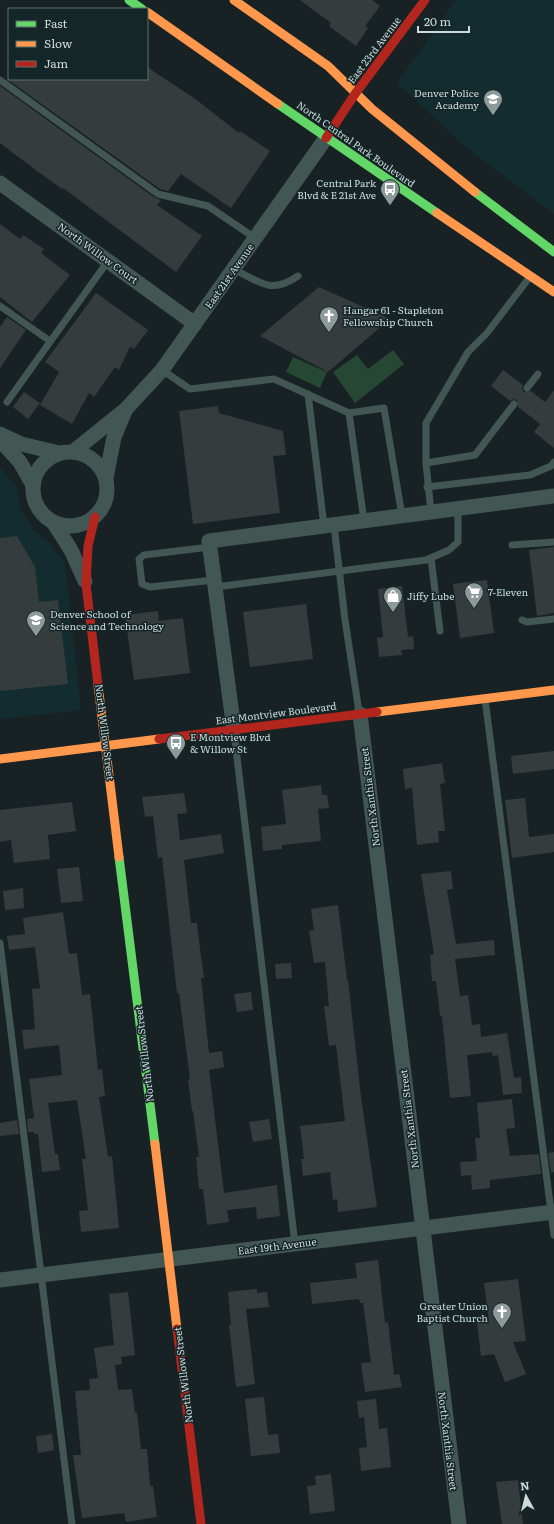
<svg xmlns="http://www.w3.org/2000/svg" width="554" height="1524" viewBox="0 0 554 1524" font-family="Literata,serif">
  <rect width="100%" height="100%" fill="#182224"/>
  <g fill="#132c2f">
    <polygon points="456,0 554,0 554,214 467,148 397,83"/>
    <polygon points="0,466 17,488 21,510 34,530 50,544 65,563 81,710 0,719"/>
  </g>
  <g fill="#264733">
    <polygon points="393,350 404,364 355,403 333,372 357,355 368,369"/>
    <polygon points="293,357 327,372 320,388 286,372"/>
  </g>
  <g fill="#353c3e">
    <polygon points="300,0 372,0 380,6 365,26 368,28 356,46 329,26 331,23"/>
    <polygon points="147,67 194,98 239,133 240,131 270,151 231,208 181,174 168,191 160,189 7,79 147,79"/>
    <polygon points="0,86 155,198 161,200 157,205 202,236 176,272 63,188 62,189 33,168 0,143"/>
    <polygon points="0,224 20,239 23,235 44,249 41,253 70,275 32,322 0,297"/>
    <polygon points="319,287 390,319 328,372 260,336"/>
    <polygon points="96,293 148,330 134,349 130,347 119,370 115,367 94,397 89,393 72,424 40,405 59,372 45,362"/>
    <polygon points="7,317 26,330 0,368 0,327"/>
    <polygon points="503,370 523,385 522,389 524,392 531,391 545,402 554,390 554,448 534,432 540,424 518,407 517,400 514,399 510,401 491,386"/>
    <polygon points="24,392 40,403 28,419 13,407"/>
    <polygon points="218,406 219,413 283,431 286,455 273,456 280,513 193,524 179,411"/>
    <polygon points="17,536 35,567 39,602 58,600 68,684 0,691 0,538"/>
    <polygon points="554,547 554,613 537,616 529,550"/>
    <polygon points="487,580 494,633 460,638 453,584"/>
    <polygon points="402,586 408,637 413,636 414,649 401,650 402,655 379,657 377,638 383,637 378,589"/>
    <polygon points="306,604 313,659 250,667 243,612"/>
    <polygon points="158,611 159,621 183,618 190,673 134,680 125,615"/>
    <polygon points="554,751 554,769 513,774 511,756"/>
    <polygon points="442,763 445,783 440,784 445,831 438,831 439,842 417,845 412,788 405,789 403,769"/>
    <polygon points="321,785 322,795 327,795 329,808 318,809 321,841 282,845 282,849 263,851 261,827 286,824 282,790"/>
    <polygon points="184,793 187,813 177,814 180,840 221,834 224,853 184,860 191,923 197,923 200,949 204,978 201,978 209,1053 222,1051 224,1067 209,1070 224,1193 277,1185 280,1216 257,1219 256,1207 227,1210 229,1222 207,1225 203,1189 199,1189 196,1157 199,1157 193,1111 192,1111 188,1080 190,1079 179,993 177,993 174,967 162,857 158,858 153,816 145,817 142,797"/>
    <polygon points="525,798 529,837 554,834 554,852 512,858 505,800"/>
    <polygon points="72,802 76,831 48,835 50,859 14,863 11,840 0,842 0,810"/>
    <polygon points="79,867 83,901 61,903 57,869"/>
    <polygon points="451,871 453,889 447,890 456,944 494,940 495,955 455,959 460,996 468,995 472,1025 480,1024 481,1037 507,1033 514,1078 521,1077 522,1093 503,1095 498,1055 493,1056 492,1052 467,1055 471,1096 450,1098 442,1016 440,1016 436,981 432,981 430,955 434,954 421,874"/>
    <polygon points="23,888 24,908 5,910 3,891"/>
    <polygon points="338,905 347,980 348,980 361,1097 377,1207 338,1212 337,1199 333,1200 330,1172 303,1176 301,1159 304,1159 300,1126 345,1121 336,1045 329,1046 324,1006 329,1006 325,962 314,963 309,931 314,930 311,909"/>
    <polygon points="63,912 69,954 77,953 82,995 90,994 98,1070 102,1069 105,1096 99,1097 108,1157 112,1156 119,1228 81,1232 79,1211 88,1210 82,1159 86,1159 77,1100 48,1103 55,1154 58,1154 60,1170 42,1172 38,1134 34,1134 34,1132 28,1132 27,1119 34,1118 29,1079 62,1075 59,1045 24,1049 22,1030 35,1029 32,989 40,988 35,947 9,950 7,936 25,934 23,918"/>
    <polygon points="291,963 292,978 276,979 275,964"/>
    <polygon points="251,992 253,1010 237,1012 234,994"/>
    <polygon points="512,1099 515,1128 506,1129 510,1156 539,1154 541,1174 490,1180 490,1188 472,1190 471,1175 461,1176 460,1162 477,1161 475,1138 480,1138 477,1103"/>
    <polygon points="269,1119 272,1139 253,1142 249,1122"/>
    <polygon points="17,1120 19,1134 0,1136 0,1123"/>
    <polygon points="554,1152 554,1172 551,1173 548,1153"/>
    <polygon points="378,1260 385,1323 388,1322 394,1375 399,1374 402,1387 365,1392 361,1363 371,1362 363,1303 360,1303 359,1299 312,1304 310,1283 357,1278 355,1263"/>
    <polygon points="518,1279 526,1341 513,1342 526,1374 505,1382 494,1354 481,1356 477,1323 489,1321 484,1283"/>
    <polygon points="257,1289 257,1293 267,1292 269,1307 246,1309 255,1384 236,1387 229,1325 231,1325 228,1292"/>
    <polygon points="128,1292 135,1355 121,1357 122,1364 115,1365 118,1390 132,1389 135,1413 137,1413 141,1449 147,1449 150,1486 153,1486 157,1517 126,1522 124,1513 82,1518 73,1455 81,1455 75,1391 90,1390 89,1379 98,1378 94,1348 114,1345 109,1294"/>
    <polygon points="264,1397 268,1435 278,1434 280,1453 251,1456 245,1399"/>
    <polygon points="376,1399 379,1429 387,1428 391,1467 361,1471 359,1448 367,1447 364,1417 359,1418 357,1401"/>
    <polygon points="52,1434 54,1450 38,1453 36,1436"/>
    <polygon points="331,1474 335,1511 310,1514 307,1486 316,1485 315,1476"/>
    <polygon points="518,1480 523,1524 502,1524 496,1482"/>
  </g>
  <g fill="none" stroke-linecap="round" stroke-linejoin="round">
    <g stroke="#425754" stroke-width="7">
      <polyline points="0,80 158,194 208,206 255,238"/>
      <path d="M233,269C261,282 270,295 298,276"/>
      <polyline points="0,306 50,341"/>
      <polyline points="162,370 190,389 274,379 349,413 384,408 402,516"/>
      <polyline points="527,388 538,374"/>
      <polyline points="308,394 324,526"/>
      <polyline points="7,402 108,261"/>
      <polyline points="349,413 364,521"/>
      <polyline points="426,463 475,455 514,404"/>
      <polyline points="427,487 530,475 551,466 554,462"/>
      <polyline points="431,512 426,463 426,423 468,352 487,333 529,278"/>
      <polyline points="334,525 345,620 359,712"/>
      <polyline points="512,545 554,542"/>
      <polyline points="210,547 144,555 139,559 142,584 150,587 214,580"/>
      <polyline points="431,558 440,631"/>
      <polyline points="215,587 426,560 449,550 458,542 458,508"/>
      <polyline points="522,620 527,622 554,619"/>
      <polyline points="485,699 554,1235"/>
      <polyline points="234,732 295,1244"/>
      <polyline points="0,943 72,1524"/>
    </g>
    <g stroke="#425754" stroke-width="15">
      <polyline points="0,183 195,324"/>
      <polyline points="0,434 21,444 59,453"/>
      <polyline points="0,440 20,462 33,485"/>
      <polyline points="74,451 126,409 162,370 326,138"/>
      <circle cx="70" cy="489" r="37"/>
      <polyline points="106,478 114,437 125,411"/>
      <polyline points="53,522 71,550 85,581"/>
      <polyline points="360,714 459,1524"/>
      <polyline points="234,730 209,541 554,496"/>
      <polyline points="0,1280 554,1212"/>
    </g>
    <g stroke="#63d668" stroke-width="9">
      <polyline points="129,0 142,9"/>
      <polyline points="278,104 437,213"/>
      <polyline points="475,192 554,252"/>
      <polyline points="119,857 155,1144"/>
    </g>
    <g stroke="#ff974d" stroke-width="9">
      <polyline points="234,0 328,66 372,109 475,192"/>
      <polyline points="147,12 278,104"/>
      <polyline points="437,213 554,292"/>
      <polyline points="98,685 119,857"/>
      <polyline points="377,712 554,690"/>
      <polyline points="0,759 159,739"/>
      <polyline points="155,1144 177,1329"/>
    </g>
    <g stroke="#b3261e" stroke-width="9">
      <polyline points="326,138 355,94 425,0"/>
      <polyline points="95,517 88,546 86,584 98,685"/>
      <polyline points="159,739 377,712"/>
      <polyline points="177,1329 201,1524"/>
    </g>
  </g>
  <defs>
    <g id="school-pin" transform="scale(1)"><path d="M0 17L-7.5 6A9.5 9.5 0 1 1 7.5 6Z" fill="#8e999a" stroke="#142628"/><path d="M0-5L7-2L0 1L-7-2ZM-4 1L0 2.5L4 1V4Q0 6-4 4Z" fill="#fff"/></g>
    <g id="bus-pin" transform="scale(1)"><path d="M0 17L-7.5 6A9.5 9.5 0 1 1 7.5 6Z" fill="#8e999a" stroke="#142628"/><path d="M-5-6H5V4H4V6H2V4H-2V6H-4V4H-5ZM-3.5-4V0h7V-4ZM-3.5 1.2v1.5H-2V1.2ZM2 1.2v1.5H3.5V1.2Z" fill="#fff"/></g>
    <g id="church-pin" transform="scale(1)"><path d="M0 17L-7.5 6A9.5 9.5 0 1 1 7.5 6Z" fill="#8e999a" stroke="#142628"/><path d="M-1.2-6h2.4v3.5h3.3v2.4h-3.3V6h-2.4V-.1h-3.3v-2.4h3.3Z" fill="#fff"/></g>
    <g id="supermarket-pin" transform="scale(1)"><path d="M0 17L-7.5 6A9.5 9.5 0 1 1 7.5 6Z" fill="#8e999a" stroke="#142628"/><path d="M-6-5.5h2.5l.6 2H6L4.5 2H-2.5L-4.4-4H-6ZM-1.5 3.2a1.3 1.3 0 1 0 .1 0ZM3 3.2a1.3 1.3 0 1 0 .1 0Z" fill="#fff"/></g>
    <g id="shop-pin" transform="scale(1)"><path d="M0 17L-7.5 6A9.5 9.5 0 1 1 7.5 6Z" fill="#8e999a" stroke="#142628"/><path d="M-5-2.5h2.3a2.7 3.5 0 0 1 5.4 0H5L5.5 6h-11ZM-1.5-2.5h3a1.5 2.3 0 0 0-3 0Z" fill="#fff"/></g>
  </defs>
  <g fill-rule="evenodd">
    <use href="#school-pin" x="493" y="99"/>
    <use href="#bus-pin" x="390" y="189"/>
    <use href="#church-pin" x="329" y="316"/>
    <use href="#supermarket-pin" x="474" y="592"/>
    <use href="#shop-pin" x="393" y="596"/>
    <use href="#school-pin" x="36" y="620"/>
    <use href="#bus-pin" x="176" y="743"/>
    <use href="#church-pin" x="502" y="1312"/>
  </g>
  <g text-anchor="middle" stroke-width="3" stroke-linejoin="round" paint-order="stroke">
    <g font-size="10" fill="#ced9da" stroke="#142628">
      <text transform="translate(374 50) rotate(-53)" y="4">East 23rd Avenue</text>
      <text transform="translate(356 144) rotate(35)" y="4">North Central Park Boulevard</text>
      <text transform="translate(98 253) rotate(36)" y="4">North Willow Court</text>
      <text transform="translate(229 276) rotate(-55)" y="4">East 21st Avenue</text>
      <text transform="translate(276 713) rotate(-7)" y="4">East Montview Boulevard</text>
      <text transform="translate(105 732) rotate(83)" y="4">North Willow Street</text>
      <text transform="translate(370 797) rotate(-97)" y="4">North Xanthia Street</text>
      <text transform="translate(144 1054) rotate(-97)" y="4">North Willow Street</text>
      <text transform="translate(409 1119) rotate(-97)" y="4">North Xanthia Street</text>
      <text transform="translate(277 1246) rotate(-7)" y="4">East 19th Avenue</text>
      <text transform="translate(183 1375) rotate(-97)" y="4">North Willow Street</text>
      <text transform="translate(448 1441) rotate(83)" y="4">North Xanthia Street</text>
    </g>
    <g font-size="10" fill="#ced9da" stroke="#142628" text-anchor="start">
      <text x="479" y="97" text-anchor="end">Denver Police<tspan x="479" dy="12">Academy</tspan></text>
      <text x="376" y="187" text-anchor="end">Central Park<tspan x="376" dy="12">Blvd &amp; E 21st Ave</tspan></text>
      <text x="343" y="314">Hangar 61 - Stapleton<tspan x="343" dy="12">Fellowship Church</tspan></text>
      <text x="488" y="596">7-Eleven</text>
      <text x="407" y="600">Jiffy Lube</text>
      <text x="50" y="618">Denver School of<tspan x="50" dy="12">Science and Technology</tspan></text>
      <text x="190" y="741">E Montview Blvd<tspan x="190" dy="12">&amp; Willow St</tspan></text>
      <text x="488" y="1310" text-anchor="end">Greater Union<tspan x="488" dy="12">Baptist Church</tspan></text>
    </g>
  </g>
  <rect x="8" y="8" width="140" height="72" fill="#142628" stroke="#5e6e6f"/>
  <rect x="16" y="21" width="20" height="6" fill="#63d668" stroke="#5e6e6f"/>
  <text x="44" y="28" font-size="12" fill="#ced9da">Fast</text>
  <rect x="16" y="41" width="20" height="6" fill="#ff974d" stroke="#5e6e6f"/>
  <text x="44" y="48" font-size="12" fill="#ced9da">Slow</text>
  <rect x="16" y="61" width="20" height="6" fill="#b3261e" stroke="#5e6e6f"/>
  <text x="44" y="68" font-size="12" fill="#ced9da">Jam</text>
  <g transform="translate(526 1496) rotate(353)" stroke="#142628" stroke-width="3" paint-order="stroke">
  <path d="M0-3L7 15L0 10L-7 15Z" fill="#ced9da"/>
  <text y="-6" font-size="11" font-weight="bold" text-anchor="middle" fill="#ced9da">N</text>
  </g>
  <path d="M418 26v6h51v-6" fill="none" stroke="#ced9da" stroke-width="2"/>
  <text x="424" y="26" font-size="12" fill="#ced9da" stroke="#142628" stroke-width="3" paint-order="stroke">20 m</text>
</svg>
